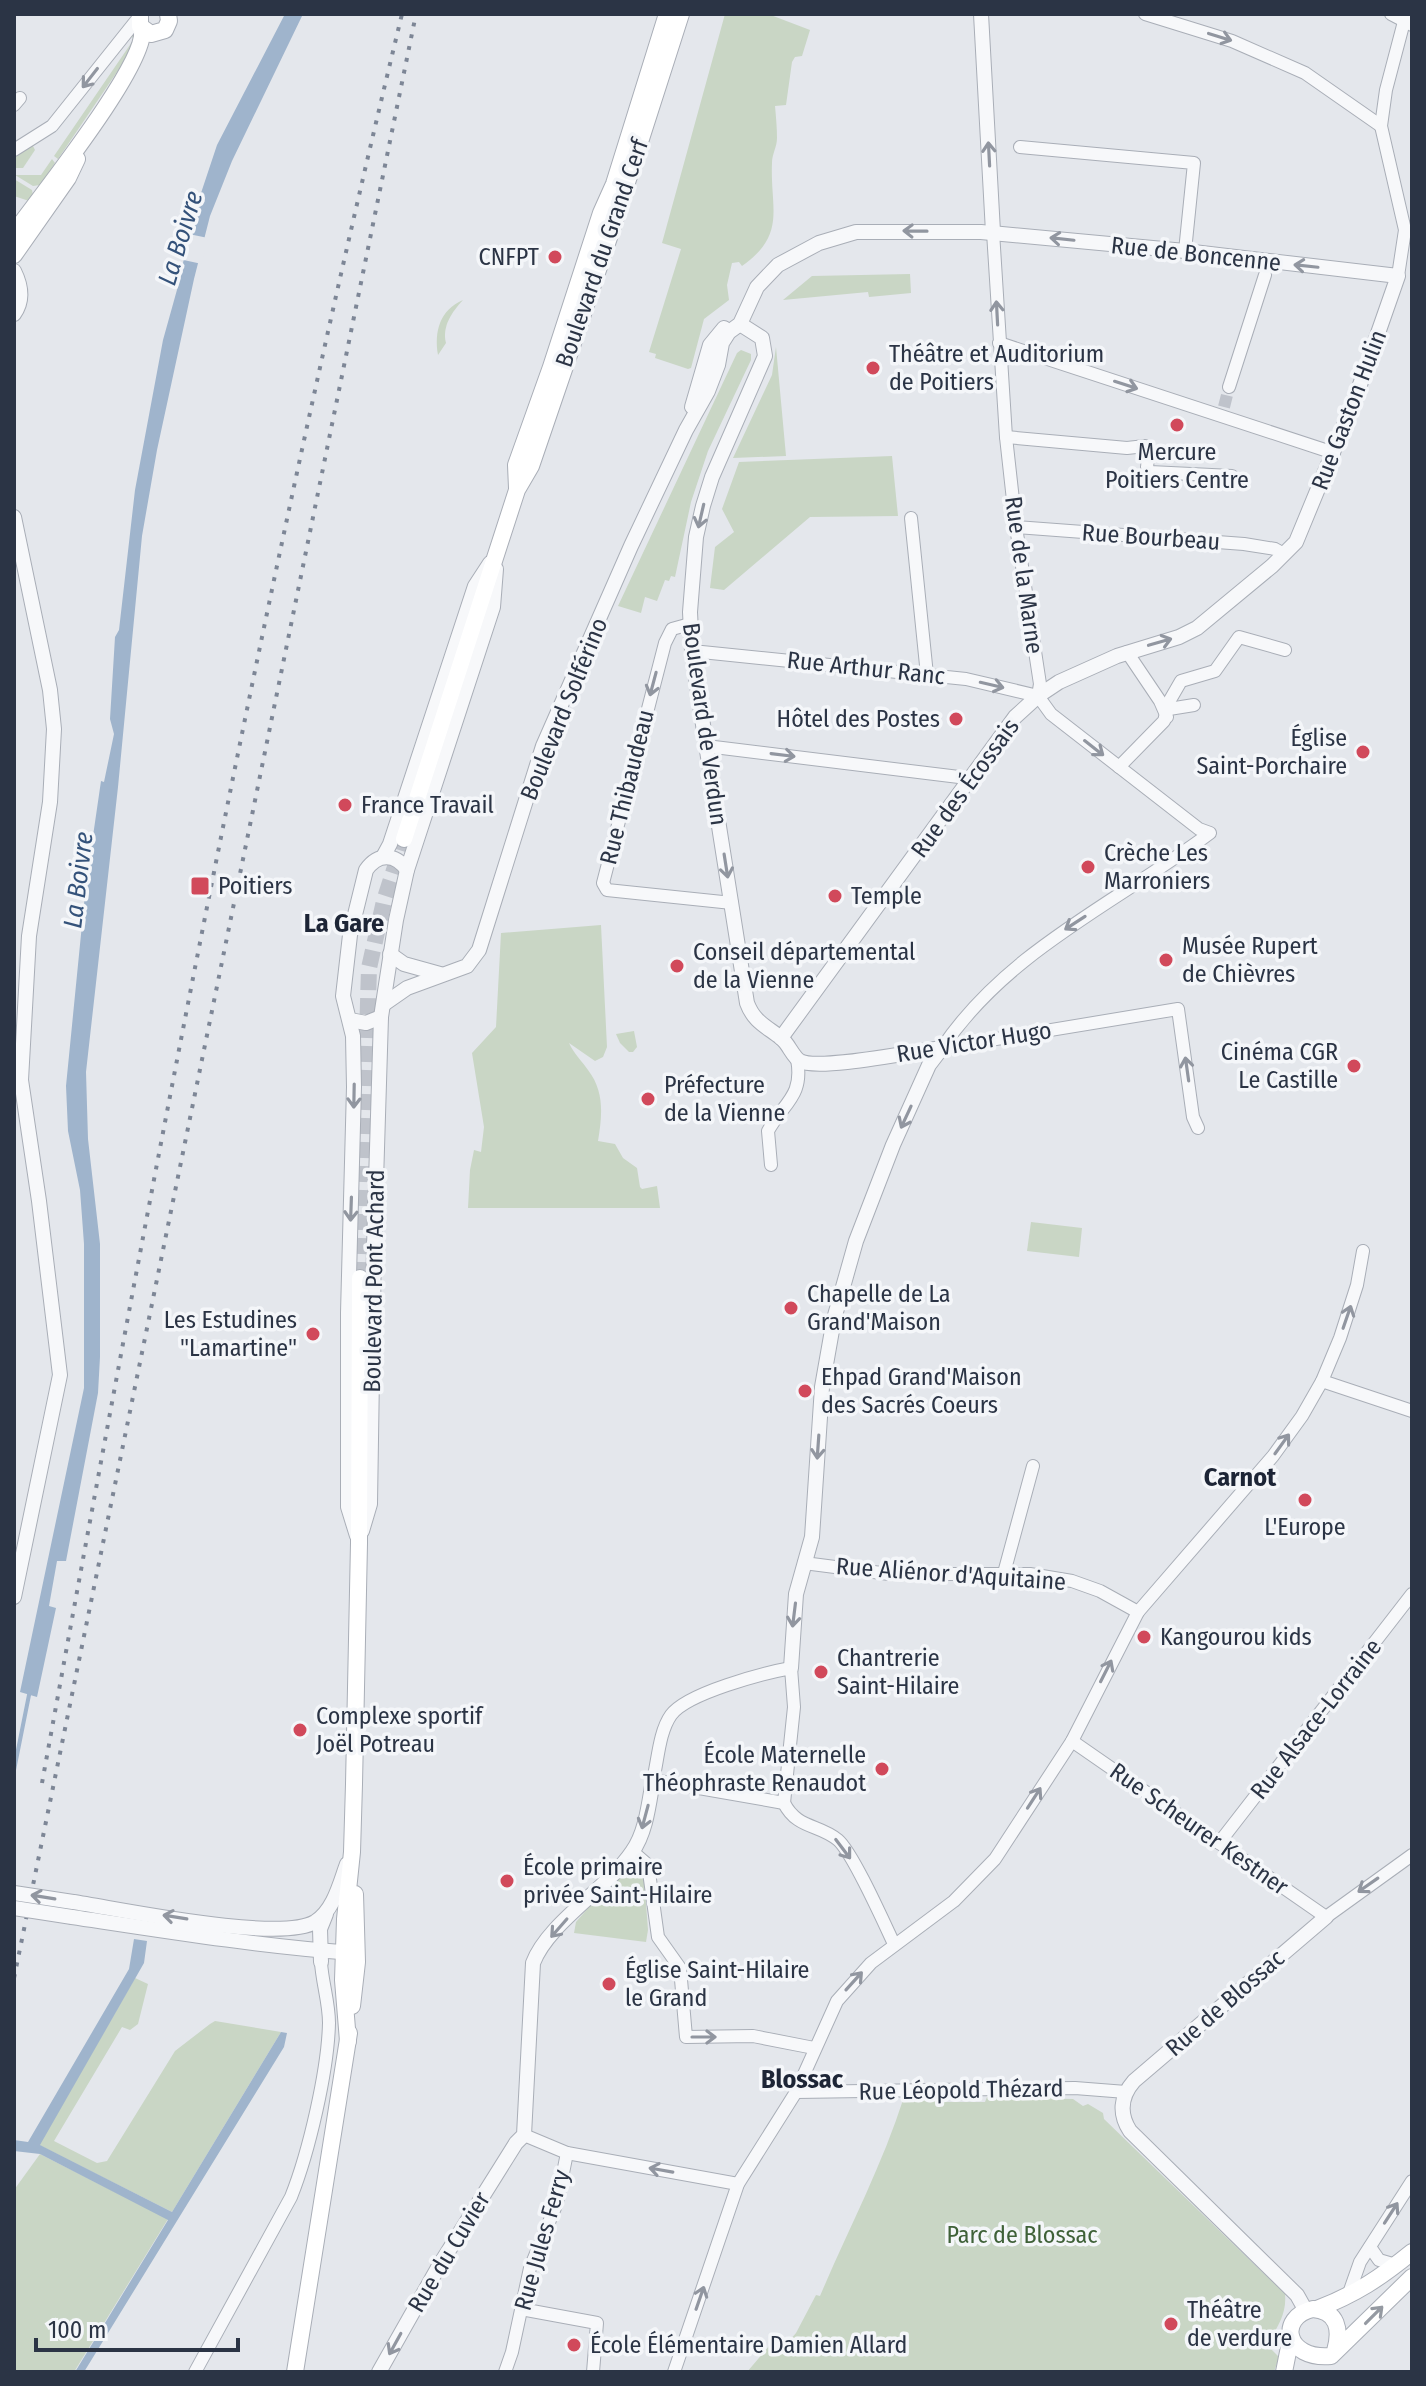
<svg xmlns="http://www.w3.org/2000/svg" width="1426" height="2386" viewBox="0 0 1426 2386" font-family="'Fira Sans Condensed',sans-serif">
  <rect width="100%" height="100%" fill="#e4e7ec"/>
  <g fill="#c9d6c5">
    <path d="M725,14H768L810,30L802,56L795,57L792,62L786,105L775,106C776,117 777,128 777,138C777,147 772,154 772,163C770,209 787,234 742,266L739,262L732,263L727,285L729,300L704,319L691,368L688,369L655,358L656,354L649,352L681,249L662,243Z"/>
    <polygon points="132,30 138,41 58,159 54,156 134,39 129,34"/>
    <polygon points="32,144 35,150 23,168 14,168 14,154"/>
    <polygon points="52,159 55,163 40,185 33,186 15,175 41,175"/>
    <polygon points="14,179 32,190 33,195 29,201 14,196"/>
    <polygon points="910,274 911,293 869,297 868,292 783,300 812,276"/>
    <path d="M463,300C452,312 442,326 446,343L438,355C434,331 440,310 463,300Z"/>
    <polygon points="776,347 786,456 733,458 772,375"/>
    <polygon points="741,350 751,354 751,360 708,451 691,502 675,577 671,576 669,581 665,580 657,601 645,597 641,613 618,606 737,353"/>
    <polygon points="892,456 898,516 810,517 724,590 710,588 715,547 734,532 722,509 739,462"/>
    <path d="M601,925L607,1047L603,1057L595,1061L569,1043C574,1054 582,1061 588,1070C605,1092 602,1116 598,1141L615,1144L623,1158L637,1168L640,1187L642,1189L657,1186L660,1208H468L470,1170L474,1150L481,1152L484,1127L472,1053L496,1027L501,933Z"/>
    <polygon points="634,1031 637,1047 633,1052 629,1052 620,1043 616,1034"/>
    <polygon points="1031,1222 1082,1228 1079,1257 1027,1251"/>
    <polygon points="621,1870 643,1874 644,1877 648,1930 646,1942 574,1933 576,1922"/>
    <polygon points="135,1978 148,1984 138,2024 130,2030 122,2027 54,2141 97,2163 107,2161 175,2051 210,2024 215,2021 281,2032 172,2212 39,2145"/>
    <path d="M932,2096L933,2101L938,2102H985L987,2097L1073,2099L1083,2106L1088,2104L1103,2113L1104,2119L1285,2294C1287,2314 1277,2328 1267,2345L1279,2357L1274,2372H747L769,2346L783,2348L796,2333L816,2295L820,2296C848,2230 882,2166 904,2097Z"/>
    <polygon points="40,2154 168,2219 74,2372 14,2372 14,2190"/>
  </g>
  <g fill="#9fb4cc">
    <polygon points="285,14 303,14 232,161 210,216 194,279 157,450 142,536 118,787 86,1072 88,1139 100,1244 100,1357 98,1393 66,1561 57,1561 49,1606 56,1608 37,1697 20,1692 84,1388 84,1244 80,1190 68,1131 66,1086 86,884 101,781 104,782 114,734 110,719 115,637 119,630 135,490 163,340 180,279 190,226 217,145"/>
    <polygon points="134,1939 147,1941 144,1963 40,2145 172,2212 281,2032 287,2033 284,2047 84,2372 75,2372 168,2220 40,2154 14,2151 14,2140 28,2142 129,1969"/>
  </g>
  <polygon fill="#e4e7ec" points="184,233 208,238 202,264 179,259"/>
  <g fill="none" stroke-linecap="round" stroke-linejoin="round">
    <polyline stroke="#9fb4cc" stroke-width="4" points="14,1770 30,1690"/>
    <polyline stroke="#bfc3cb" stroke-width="12" stroke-dasharray="12 6" stroke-linecap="butt" points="1224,407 1229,387"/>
    <polyline stroke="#bfc3cb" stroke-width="16" stroke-dasharray="16 8" stroke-linecap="butt" points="360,1278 369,968 384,901 404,839"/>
    <g stroke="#a9aeb7" stroke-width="14">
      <g id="minor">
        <polyline points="1145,14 1232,41 1305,73 1381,126"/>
        <polyline points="1391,14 1412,25"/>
        <polyline points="14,105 20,98"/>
        <polyline points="1020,147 1194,163 1185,251"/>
        <polyline points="14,150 52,126 139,17"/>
        <polyline points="1398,276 1405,230 1381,126 1386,90 1406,14"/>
        <polyline points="999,343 1334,453"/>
        <polyline points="1229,387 1265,275"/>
        <polyline points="1006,437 1127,448 1145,446 1149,450 1147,467 1150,472 1232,476"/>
        <polyline points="911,518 927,675"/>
        <polyline points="1016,527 1244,544 1275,549 1284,554"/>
        <polyline points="690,624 672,629 665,643 603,883 607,890 732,903"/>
        <polyline points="692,651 966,679 1038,696"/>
        <polyline points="1127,652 1160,701 1167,717"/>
        <polyline points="1169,709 1194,705"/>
        <polyline points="706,746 959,777 970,782"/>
        <polyline points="1119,767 1164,721 1170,700 1181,681 1215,671 1239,637 1285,650"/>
        <path d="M942,1048C1008,950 1118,902 1210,833L1199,829L1051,714L1038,696L1040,684L1016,527L1006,437L993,232"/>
        <polyline points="942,1048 1178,1009 1193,1117 1198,1128"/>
        <path d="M771,1165L768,1131C783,1103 804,1097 797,1059"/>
        <polyline points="1322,1381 1412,1411"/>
        <polyline points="804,1563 889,1574 1030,1574 1072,1581 1100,1591 1138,1612"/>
        <polyline points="1004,1573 1033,1466"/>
        <path d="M791,1668L794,1707L784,1803L653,1780C658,1760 659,1732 671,1715C687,1693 764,1673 791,1668Z"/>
        <polyline points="1072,1741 1326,1917 1412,1855"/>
        <path d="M784,1803C797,1829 819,1824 838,1840C853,1853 884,1923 894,1944"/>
        <polyline points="1219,1843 1412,1594"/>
        <polyline points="633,1852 648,1865 658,1937 680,1968 686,2037 753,2036 814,2048"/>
        <polyline points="796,2092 1075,2088 1126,2092"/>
        <polyline points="524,2135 567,2153 738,2184"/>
        <polyline points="1370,2247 1379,2260 1396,2265"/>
        <polyline points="1348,2296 1360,2262 1412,2181"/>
        <polyline points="521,2309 597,2323 593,2372"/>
        <path d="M195,2372L291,2197C309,2152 328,2070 329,2023C329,2002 322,1982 321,1962"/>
        <polyline points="505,2372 512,2352 530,2268 557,2203 567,2153"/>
        <polyline points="674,2372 738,2184 796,2092 837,2001 871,1963 954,1901 995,1859 1072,1741 1138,1612 1273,1456 1302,1416 1322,1381 1340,1338 1357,1285 1363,1251"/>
      </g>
    </g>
    <g stroke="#a9aeb7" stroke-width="16">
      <g id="tertiary">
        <polyline points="981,14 993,232"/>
        <path d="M14,271C21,285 24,300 14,314"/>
        <path d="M740,324L762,338L765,356L712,477L703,506L696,537L690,612L692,651L705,738L747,1003C754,1022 766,1026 781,1038C789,1044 792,1056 800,1061C818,1071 916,1051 942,1048"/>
        <polyline points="692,407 710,345 724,328"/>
        <polyline points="14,517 50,690 54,729 50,802 29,936 21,1080 39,1201 60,1375 14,1597"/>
        <polyline points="383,857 390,844 475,586 490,563"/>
        <polyline points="390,954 404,964 440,974"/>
        <polyline points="384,1004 407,988 467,966 479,950 543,746 631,546 686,430 708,391 718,365 722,343 729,332 740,324 757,287 778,265 819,243 856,232 981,232 1185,251 1398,276 1355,399 1296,542 1272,566 1197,628 1179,637 1117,656 1059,682 1038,696 1015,717 781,1038"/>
        <polyline points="350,1020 366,1023 381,1017"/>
        <polyline points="362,1531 370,1504 374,1247 381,1017 396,920 407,870 493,607 496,569"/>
        <path d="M357,1536L348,1507V1313L354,1087L353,1036L343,996L350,935L366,870C378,853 395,853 407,870"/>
        <polyline points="791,1668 796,1594 812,1537 822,1387 834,1319 856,1241 893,1145 929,1065 942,1048"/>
        <path d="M73,1902C120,1909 279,1943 315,1922C334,1910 340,1883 347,1864"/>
        <path d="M72,1917C165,1931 258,1946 353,1953"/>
        <polyline points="321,1962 320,1929 326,1914"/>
        <path d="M1306,2311L1297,2295L1130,2131C1119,2114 1120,2097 1134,2081L1326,1917"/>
        <path d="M379,2372L439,2266L516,2143L524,2135L533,1963C548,1923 608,1888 632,1852C646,1833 649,1803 653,1780"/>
      </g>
    </g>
    <g stroke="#a9aeb7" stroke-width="18">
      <g id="secondary">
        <polyline points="140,14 140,26 151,34 165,30 169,21 168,14"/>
        <path d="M14,233C39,198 147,64 142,30"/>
        <polyline points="14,255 68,178 77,159"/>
        <polyline points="517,488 516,465 551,367 601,213 614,184 667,14"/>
        <polyline points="404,839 517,490 531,466 614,223 681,14"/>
        <polyline points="352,2006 357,1962 355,1894"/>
        <polyline points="348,2041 343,1980 345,1919 352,1852 354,1784 359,1543 360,1278"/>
        <path d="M1317,2309C1356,2294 1380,2278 1412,2252"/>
        <path d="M1335,2351C1341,2330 1338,2311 1313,2309C1277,2317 1285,2360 1331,2356L1412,2277"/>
        <polyline points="295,2372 349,2033"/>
        <polyline points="1284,2372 1291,2337"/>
      </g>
    </g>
    <use href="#minor" stroke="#f7f8fa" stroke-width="12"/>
    <use href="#tertiary" stroke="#f7f8fa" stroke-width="14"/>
    <use href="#secondary" stroke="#fff" stroke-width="16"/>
    <g stroke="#7d8696" stroke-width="4" stroke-dasharray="4 8" stroke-linecap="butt">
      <path d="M42,1783C150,1191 260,599 402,14"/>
      <polyline points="14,1978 416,14"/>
    </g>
    <g stroke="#a9aeb7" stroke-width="16" stroke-linecap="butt">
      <g id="tertiary-bridge">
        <polyline points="14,1893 73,1902"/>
        <polyline points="14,1908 72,1917"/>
      </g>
    </g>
    <use href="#tertiary-bridge" stroke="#f7f8fa" stroke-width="14"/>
  </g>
  <defs><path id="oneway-shaft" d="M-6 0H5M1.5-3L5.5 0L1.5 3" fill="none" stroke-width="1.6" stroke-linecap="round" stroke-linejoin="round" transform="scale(2)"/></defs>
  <g stroke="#9196a0">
    <use href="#oneway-shaft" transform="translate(1220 37) rotate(17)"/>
    <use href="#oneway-shaft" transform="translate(90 78) rotate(128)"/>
    <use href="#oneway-shaft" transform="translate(989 154) rotate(-93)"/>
    <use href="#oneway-shaft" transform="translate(915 231) rotate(-179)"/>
    <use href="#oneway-shaft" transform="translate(1062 239) rotate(-174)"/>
    <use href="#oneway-shaft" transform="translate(1306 266) rotate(-174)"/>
    <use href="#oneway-shaft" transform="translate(997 313) rotate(-93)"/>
    <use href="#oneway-shaft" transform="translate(1126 385) rotate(18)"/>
    <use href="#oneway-shaft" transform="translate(701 516) rotate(103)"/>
    <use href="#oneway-shaft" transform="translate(1160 642) rotate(-16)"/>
    <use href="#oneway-shaft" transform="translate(653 684) rotate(105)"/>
    <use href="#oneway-shaft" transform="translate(992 685) rotate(13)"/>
    <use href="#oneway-shaft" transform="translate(1094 748) rotate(38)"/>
    <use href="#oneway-shaft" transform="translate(783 755) rotate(7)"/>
    <use href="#oneway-shaft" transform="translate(726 866) rotate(81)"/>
    <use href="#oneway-shaft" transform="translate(1075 923) rotate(147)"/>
    <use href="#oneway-shaft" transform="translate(1187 1069) rotate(-98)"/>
    <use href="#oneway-shaft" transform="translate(354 1096) rotate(91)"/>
    <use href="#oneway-shaft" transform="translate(906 1117) rotate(115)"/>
    <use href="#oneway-shaft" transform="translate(351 1209) rotate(92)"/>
    <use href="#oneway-shaft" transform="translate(1347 1317) rotate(-71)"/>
    <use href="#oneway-shaft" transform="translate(1282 1444) rotate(-54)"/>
    <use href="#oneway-shaft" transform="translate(818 1447) rotate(94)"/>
    <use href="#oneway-shaft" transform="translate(794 1615) rotate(97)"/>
    <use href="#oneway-shaft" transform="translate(1106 1671) rotate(-63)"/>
    <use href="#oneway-shaft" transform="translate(1034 1798) rotate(-57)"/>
    <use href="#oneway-shaft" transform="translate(645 1817) rotate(105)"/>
    <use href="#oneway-shaft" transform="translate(843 1849) rotate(53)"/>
    <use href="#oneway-shaft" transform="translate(1368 1885) rotate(145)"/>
    <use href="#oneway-shaft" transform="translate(43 1897) rotate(-171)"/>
    <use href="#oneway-shaft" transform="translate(175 1917) rotate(-171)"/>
    <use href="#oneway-shaft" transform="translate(559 1928) rotate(131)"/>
    <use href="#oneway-shaft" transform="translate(854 1981) rotate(-48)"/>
    <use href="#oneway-shaft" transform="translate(704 2037)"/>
    <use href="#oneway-shaft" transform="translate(661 2170) rotate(-170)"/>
    <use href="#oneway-shaft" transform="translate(1391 2213) rotate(-57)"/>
    <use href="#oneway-shaft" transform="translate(700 2298) rotate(-71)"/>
    <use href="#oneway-shaft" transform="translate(395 2344) rotate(119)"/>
  </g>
  <use stroke="#959aa2" href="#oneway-shaft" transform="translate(1374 2315) rotate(-45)"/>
  <g fill="#d1495b" stroke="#f4f6f9" stroke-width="3">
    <circle cx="555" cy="257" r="8"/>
    <circle cx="873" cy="368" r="8"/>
    <circle cx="1177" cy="425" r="8"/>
    <circle cx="956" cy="719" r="8"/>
    <circle cx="1363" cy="752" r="8"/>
    <circle cx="345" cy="805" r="8"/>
    <circle cx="1088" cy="867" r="8"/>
    <rect x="190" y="876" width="20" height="20" rx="4"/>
    <circle cx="835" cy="896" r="8"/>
    <circle cx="1166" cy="960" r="8"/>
    <circle cx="677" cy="966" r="8"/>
    <circle cx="1354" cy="1066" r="8"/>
    <circle cx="648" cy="1099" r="8"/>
    <circle cx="791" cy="1308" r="8"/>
    <circle cx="313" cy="1334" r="8"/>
    <circle cx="805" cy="1391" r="8"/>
    <circle cx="1305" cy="1500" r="8"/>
    <circle cx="1144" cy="1637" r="8"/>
    <circle cx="821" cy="1672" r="8"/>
    <circle cx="300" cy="1730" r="8"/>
    <circle cx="882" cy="1769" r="8"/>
    <circle cx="507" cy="1881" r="8"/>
    <circle cx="609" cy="1984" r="8"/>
    <circle cx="1171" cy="2324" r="8"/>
    <circle cx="574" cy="2345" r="8"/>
  </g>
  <g text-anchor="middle" stroke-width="7" stroke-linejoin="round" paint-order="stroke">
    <g font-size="24" fill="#2b3445" stroke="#f4f6f9">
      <text transform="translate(602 253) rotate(-71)" y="8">Boulevard du Grand Cerf</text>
      <text transform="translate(1196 254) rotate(6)" y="8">Rue de Boncenne</text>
      <text transform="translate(1349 410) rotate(-69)" y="8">Rue Gaston Hulin</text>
      <text transform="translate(1151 537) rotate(4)" y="8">Rue Bourbeau</text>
      <text transform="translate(1024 575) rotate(82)" y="8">Rue de la Marne</text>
      <text transform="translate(866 668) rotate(6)" y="8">Rue Arthur Ranc</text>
      <text transform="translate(564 709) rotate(-68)" y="8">Boulevard Solférino</text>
      <text transform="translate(705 724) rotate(82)" y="8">Boulevard de Verdun</text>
      <text transform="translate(627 787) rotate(-76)" y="8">Rue Thibaudeau</text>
      <text transform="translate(965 788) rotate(-54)" y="8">Rue des Écossais</text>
      <text transform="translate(974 1042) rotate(-9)" y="8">Rue Victor Hugo</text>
      <text transform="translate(374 1281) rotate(-89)" y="8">Boulevard Pont Achard</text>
      <text transform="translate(951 1574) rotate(4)" y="8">Rue Aliénor d'Aquitaine</text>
      <text transform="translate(1316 1719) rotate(-52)" y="8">Rue Alsace-Lorraine</text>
      <text transform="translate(1199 1829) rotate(35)" y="8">Rue Scheurer Kestner</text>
      <text transform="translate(1225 2003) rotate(-41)" y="8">Rue de Blossac</text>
      <text transform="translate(961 2090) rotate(-1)" y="8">Rue Léopold Thézard</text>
      <text transform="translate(542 2240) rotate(-74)" y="8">Rue Jules Ferry</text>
      <text transform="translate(449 2252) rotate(-59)" y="8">Rue du Cuvier</text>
    </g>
    <g font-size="24" fill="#2b3445" stroke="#f4f6f9" text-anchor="start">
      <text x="539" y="265" text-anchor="end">CNFPT</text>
      <text x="889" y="362">Théâtre et Auditorium<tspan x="889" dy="28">de Poitiers</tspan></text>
      <text x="1177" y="460" text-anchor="middle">Mercure<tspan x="1177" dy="28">Poitiers Centre</tspan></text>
      <text x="940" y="727" text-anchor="end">Hôtel des Postes</text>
      <text x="1347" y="746" text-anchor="end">Église<tspan x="1347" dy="28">Saint-Porchaire</tspan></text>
      <text x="361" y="813">France Travail</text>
      <text x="1104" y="861">Crèche Les<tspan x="1104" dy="28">Marroniers</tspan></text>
      <text x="218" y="894">Poitiers</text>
      <text x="851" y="904">Temple</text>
      <text x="1182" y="954">Musée Rupert<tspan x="1182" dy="28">de Chièvres</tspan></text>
      <text x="693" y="960">Conseil départemental<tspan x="693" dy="28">de la Vienne</tspan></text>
      <text x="1338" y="1060" text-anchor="end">Cinéma CGR<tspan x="1338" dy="28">Le Castille</tspan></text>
      <text x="664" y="1093">Préfecture<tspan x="664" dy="28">de la Vienne</tspan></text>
      <text x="807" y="1302">Chapelle de La<tspan x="807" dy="28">Grand'Maison</tspan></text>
      <text x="297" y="1328" text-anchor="end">Les Estudines<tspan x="297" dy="28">"Lamartine"</tspan></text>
      <text x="821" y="1385">Ehpad Grand'Maison<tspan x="821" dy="28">des Sacrés Coeurs</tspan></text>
      <text x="1305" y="1535" text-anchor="middle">L'Europe</text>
      <text x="1160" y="1645">Kangourou kids</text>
      <text x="837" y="1666">Chantrerie<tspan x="837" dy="28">Saint-Hilaire</tspan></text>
      <text x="316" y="1724">Complexe sportif<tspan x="316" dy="28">Joël Potreau</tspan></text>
      <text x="866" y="1763" text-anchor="end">École Maternelle<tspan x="866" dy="28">Théophraste Renaudot</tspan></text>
      <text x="523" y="1875">École primaire<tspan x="523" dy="28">privée Saint-Hilaire</tspan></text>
      <text x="625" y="1978">Église Saint-Hilaire<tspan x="625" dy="28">le Grand</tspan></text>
      <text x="1187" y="2318">Théâtre<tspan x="1187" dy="28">de verdure</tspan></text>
      <text x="590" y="2353">École Élémentaire Damien Allard</text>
    </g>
    <g font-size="24" fill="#3f6138" stroke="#f4f6f9">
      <text x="1022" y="2243">Parc de Blossac</text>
    </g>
    <g font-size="26" font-style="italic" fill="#34527a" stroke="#f4f6f9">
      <text transform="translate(180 238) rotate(-73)" y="9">La Boivre</text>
      <text transform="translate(78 880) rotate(-83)" y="9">La Boivre</text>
    </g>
    <g font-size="26" font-weight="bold" fill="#1d2536" stroke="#f4f6f9">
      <text x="344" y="932">La Gare</text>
      <text x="1240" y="1486">Carnot</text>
      <text x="802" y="2088">Blossac</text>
    </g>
  </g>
  <rect width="1426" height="2386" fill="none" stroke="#2b3445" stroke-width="32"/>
  <path d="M36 2338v12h202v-12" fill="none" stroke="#2b3445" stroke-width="4"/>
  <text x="48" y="2338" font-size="24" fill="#2b3445" stroke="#f4f6f9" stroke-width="6" paint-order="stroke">100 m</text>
</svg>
